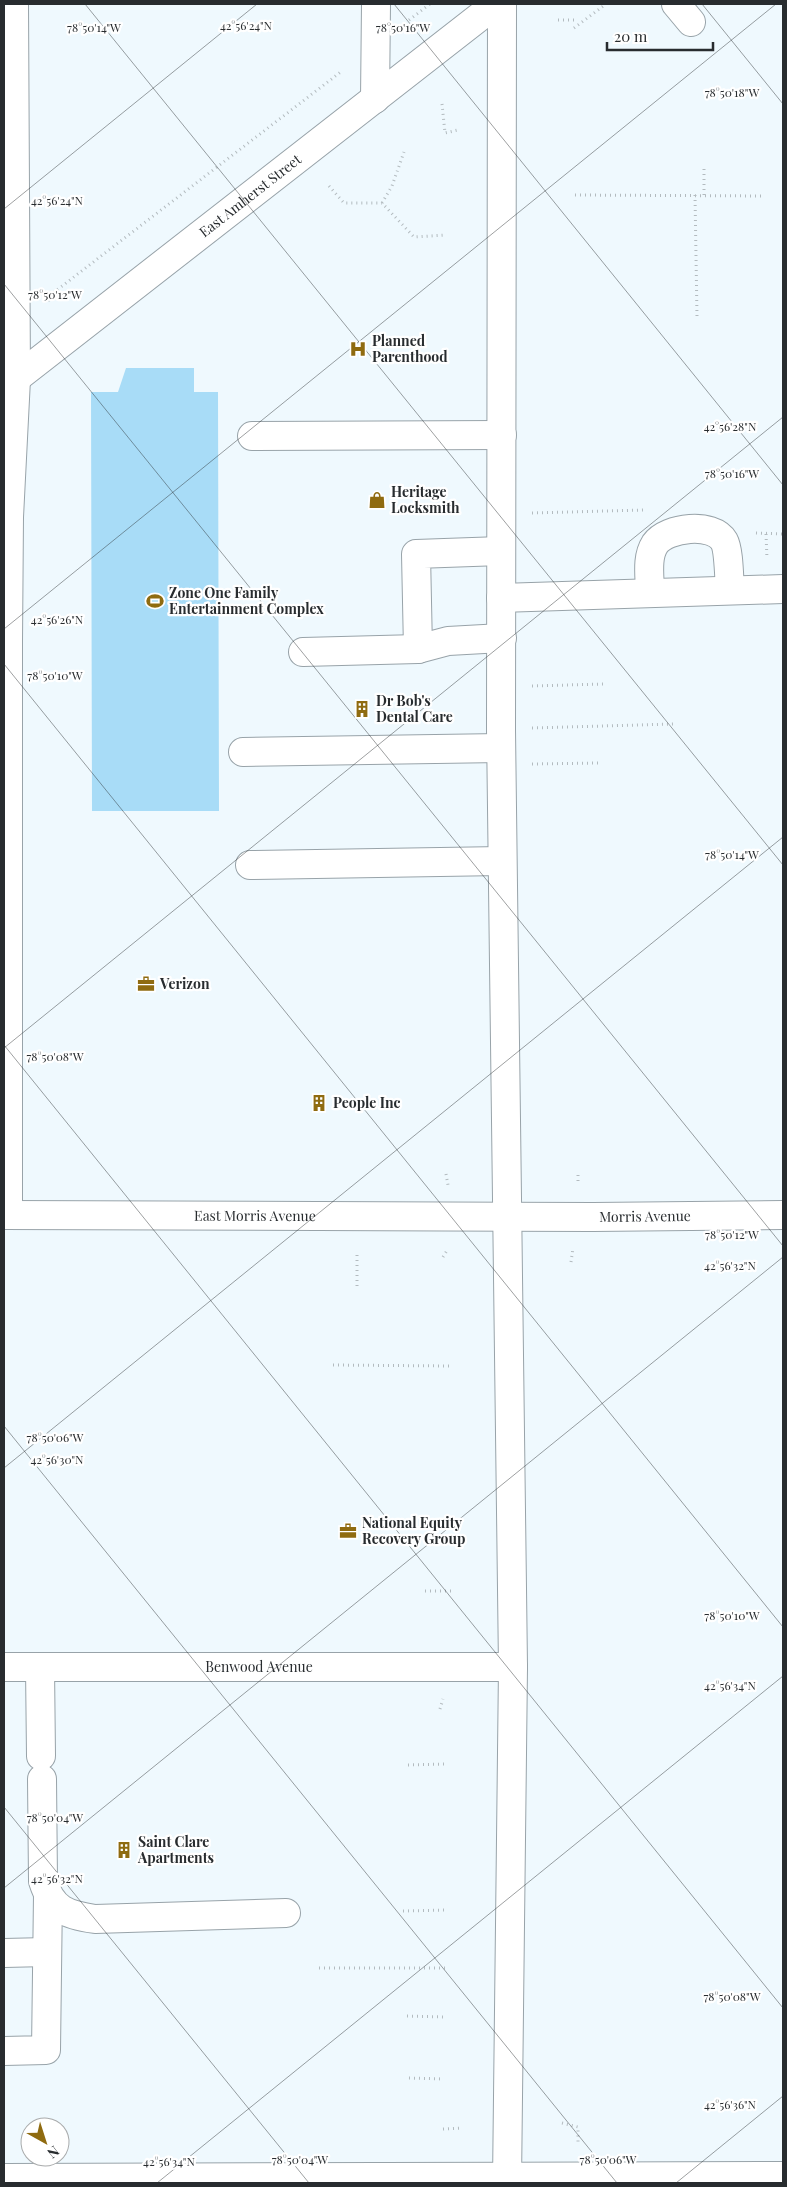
<svg xmlns="http://www.w3.org/2000/svg" width="787" height="2187" viewBox="0 0 787 2187" font-family="'Playfair Display',serif">
  <rect width="100%" height="100%" fill="#eff9fe"/>
  <polygon fill="#a8dcf7" points="126,368 194,368 194,392 218,392 219,811 92,811 91,392 118,392"/>
  <g fill="none" stroke-linecap="round" stroke-linejoin="round">
    <g stroke="#98a3a9" stroke-width="30">
      <g id="minor">
        <polyline points="676,4 691,22"/>
        <polyline points="375,99 376,4"/>
        <path id="s1" d="M5,387L496,4"/>
        <polyline points="252,436 502,435"/>
        <path d="M650,593C650,577 646,558 655,544C667,527 713,522 724,541C729,550 729,578 730,590"/>
        <polyline points="501,598 783,589"/>
        <polyline points="418,649 416,554 501,551"/>
        <polyline points="303,652 418,649 448,641 502,638"/>
        <polyline points="243,752 501,748"/>
        <polyline points="250,865 502,861"/>
        <path id="s2" d="M4,1215L593,1217L783,1215"/>
        <polyline points="8,1215 8,641 9,517 16,379 14,4"/>
        <path id="s3" d="M4,1667H513"/>
        <polyline points="40,1667 41,1756"/>
        <path d="M42,1779L43,1881C52,1910 67,1915 95,1919L286,1913"/>
        <polyline points="4,1953 47,1952"/>
        <polyline points="4,2051 46,2050 48,1895"/>
        <polyline points="4,2178 783,2176"/>
      </g>
    </g>
    <g stroke="#98a3a9" stroke-width="30">
      <polyline id="major" points="502,4 501,730 513,1667 507,2183"/>
    </g>
    <g stroke="#b3bbbf" stroke-width="3" stroke-dasharray="1 4" stroke-linecap="butt">
      <polyline points="409,20 430,4"/>
      <polyline points="558,20 575,20"/>
      <polyline points="574,28 606,4"/>
      <polyline points="442,104 445,133 458,130"/>
      <polyline points="329,186 344,203 382,203 414,237 446,235"/>
      <polyline points="575,195 765,196"/>
      <polyline points="695,195 697,317"/>
      <polyline points="704,195 704,166"/>
      <polyline points="382,203 392,186 404,152"/>
      <polyline points="48,301 53,293 342,71"/>
      <polyline points="532,513 643,510"/>
      <polyline points="756,533 783,534"/>
      <polyline points="766,534 767,559"/>
      <polyline points="532,686 603,684"/>
      <polyline points="532,728 673,724"/>
      <polyline points="532,764 600,763"/>
      <polyline points="446,1174 448,1185"/>
      <polyline points="578,1175 578,1185"/>
      <polyline points="357,1255 357,1289"/>
      <polyline points="443,1257 448,1249"/>
      <polyline points="571,1262 573,1248"/>
      <polyline points="333,1365 451,1366"/>
      <polyline points="425,1591 451,1591"/>
      <polyline points="440,1709 443,1699"/>
      <polyline points="408,1765 447,1764"/>
      <polyline points="403,1911 447,1910"/>
      <polyline points="319,1968 446,1968"/>
      <polyline points="407,2016 445,2017"/>
      <polyline points="409,2078 444,2079"/>
      <polyline points="562,2123 578,2127 578,2145"/>
      <polyline points="443,2129 462,2128"/>
    </g>
    <use href="#minor" stroke="#fff" stroke-width="28"/>
    <use href="#major" stroke="#fff" stroke-width="28"/>
  </g>
  <path fill="none" stroke="#282c2f" stroke-width="1" stroke-opacity="0.45" d="M85,4L783,865M394,4L783,485M702,4L783,104M4,209L257,4M4,284L783,1246M4,629L776,4M4,664L783,1627M4,1045L783,2008M4,1048L783,417M4,1426L617,2183M4,1468L783,837M4,1807L309,2183M4,1888L783,1257M157,2183L783,1676M676,2183L783,2096"/>
  <defs>
    <g id="hospital-bare" transform="scale(1.35)"><path d="M-5-5h3v3.5h4V-5h3V5h-3V1.5h-4V5h-3Z" fill="#8f6b10" stroke="#fff" stroke-width="2.5" paint-order="stroke"/></g>
    <g id="shop-bare" transform="scale(1.35)"><path d="M-5-2.5h2.3a2.7 3.5 0 0 1 5.4 0H5L5.5 6h-11ZM-1.5-2.5h3a1.5 2.3 0 0 0-3 0Z" fill="#8f6b10" stroke="#fff" stroke-width="2.5" paint-order="stroke"/></g>
    <g id="stadium-bare" transform="scale(1.35)"><path d="M0-5a6.5 5 0 1 0 0 10a6.5 5 0 1 0 0-10ZM-3.5-1.8h7v3.6h-7Z" fill="#8f6b10" stroke="#fff" stroke-width="2.5" paint-order="stroke"/></g>
    <g id="building-bare" transform="scale(1.35)"><path d="M-4-6H4V6H1V3H-1V6H-4ZM-2.5-4.3h1.7v1.8h-1.7ZM.8-4.3h1.7v1.8H.8ZM-2.5-1h1.7V.8h-1.7ZM.8-1h1.7V.8H.8Z" fill="#8f6b10" stroke="#fff" stroke-width="2.5" paint-order="stroke"/></g>
    <g id="office-bare" transform="scale(1.35)"><path d="M-6-3h4V-5.5h4V-3h4V5H-6ZM-1-4.5V-3h2v-1.5ZM-6 0V1H6V0Z" fill="#8f6b10" stroke="#fff" stroke-width="2.5" paint-order="stroke"/></g>
  </defs>
  <g fill-rule="evenodd">
    <use href="#hospital-bare" x="358" y="349"/>
    <use href="#shop-bare" x="377" y="500"/>
    <use href="#stadium-bare" x="155" y="601"/>
    <use href="#building-bare" x="362" y="709"/>
    <use href="#office-bare" x="146" y="984"/>
    <use href="#building-bare" x="319" y="1103"/>
    <use href="#office-bare" x="348" y="1531"/>
    <use href="#building-bare" x="124" y="1850"/>
  </g>
  <g text-anchor="middle" stroke-width="4.5" stroke-linejoin="round" paint-order="stroke">
    <g font-size="14" fill="#282c2f" stroke="#fff">
      <text dy="5" stroke="none"><textPath href="#s1" startOffset="311">East Amherst Street</textPath></text>
      <text dy="5" stroke="none"><textPath href="#s2" startOffset="251">East Morris Avenue</textPath></text>
      <text dy="5" stroke="none"><textPath href="#s2" startOffset="641">Morris Avenue</textPath></text>
      <text dy="5" stroke="none"><textPath href="#s3" startOffset="255">Benwood Avenue</textPath></text>
    </g>
    <g font-size="14" font-weight="bold" fill="#282c2f" stroke="#fff" text-anchor="start">
      <text x="372" y="346">Planned<tspan x="372" dy="16">Parenthood</tspan></text>
      <text x="391" y="497">Heritage<tspan x="391" dy="16">Locksmith</tspan></text>
      <text x="169" y="598">Zone One Family<tspan x="169" dy="16">Entertainment Complex</tspan></text>
      <text x="376" y="706">Dr Bob's<tspan x="376" dy="16">Dental Care</tspan></text>
      <text x="160" y="989">Verizon</text>
      <text x="333" y="1108">People Inc</text>
      <text x="362" y="1528">National Equity<tspan x="362" dy="16">Recovery Group</tspan></text>
      <text x="138" y="1847">Saint Clare<tspan x="138" dy="16">Apartments</tspan></text>
    </g>
  </g>
  <g font-size="12" text-anchor="middle" fill="#282c2f" stroke="#fff" stroke-width="4.5" stroke-linejoin="round" paint-order="stroke">
    <text x="246" y="30">42°56'24"N</text>
    <text x="94" y="32">78°50'14"W</text>
    <text x="403" y="32">78°50'16"W</text>
    <text x="732" y="97">78°50'18"W</text>
    <text x="57" y="205">42°56'24"N</text>
    <text x="55" y="299">78°50'12"W</text>
    <text x="730" y="431">42°56'28"N</text>
    <text x="732" y="478">78°50'16"W</text>
    <text x="57" y="624">42°56'26"N</text>
    <text x="55" y="680">78°50'10"W</text>
    <text x="732" y="859">78°50'14"W</text>
    <text x="55" y="1061">78°50'08"W</text>
    <text x="732" y="1239">78°50'12"W</text>
    <text x="730" y="1270">42°56'32"N</text>
    <text x="55" y="1442">78°50'06"W</text>
    <text x="57" y="1464">42°56'30"N</text>
    <text x="732" y="1620">78°50'10"W</text>
    <text x="730" y="1690">42°56'34"N</text>
    <text x="55" y="1822">78°50'04"W</text>
    <text x="57" y="1883">42°56'32"N</text>
    <text x="732" y="2001">78°50'08"W</text>
    <text x="730" y="2109">42°56'36"N</text>
    <text x="300" y="2164">78°50'04"W</text>
    <text x="608" y="2164">78°50'06"W</text>
    <text x="169" y="2166">42°56'34"N</text>
  </g>
  <rect width="787" height="2187" fill="none" stroke="#282c2f" stroke-width="10"/>
  <g transform="translate(45 2142) rotate(141)"><circle r="24" fill="#ffffff" stroke="#a9abac"/>
  <path d="M0-4L9 19L0 12L-9 19Z" fill="#8f6b10"/>
  <text y="-8" font-size="14" font-weight="bold" text-anchor="middle" fill="#282c2f">N</text>
  </g>
  <path d="M607 42v8h106v-8" fill="none" stroke="#282c2f" stroke-width="2.5"/>
  <text x="614" y="42" font-size="15" fill="#282c2f" stroke="#ffffff" stroke-width="4" paint-order="stroke">20 m</text>
</svg>
